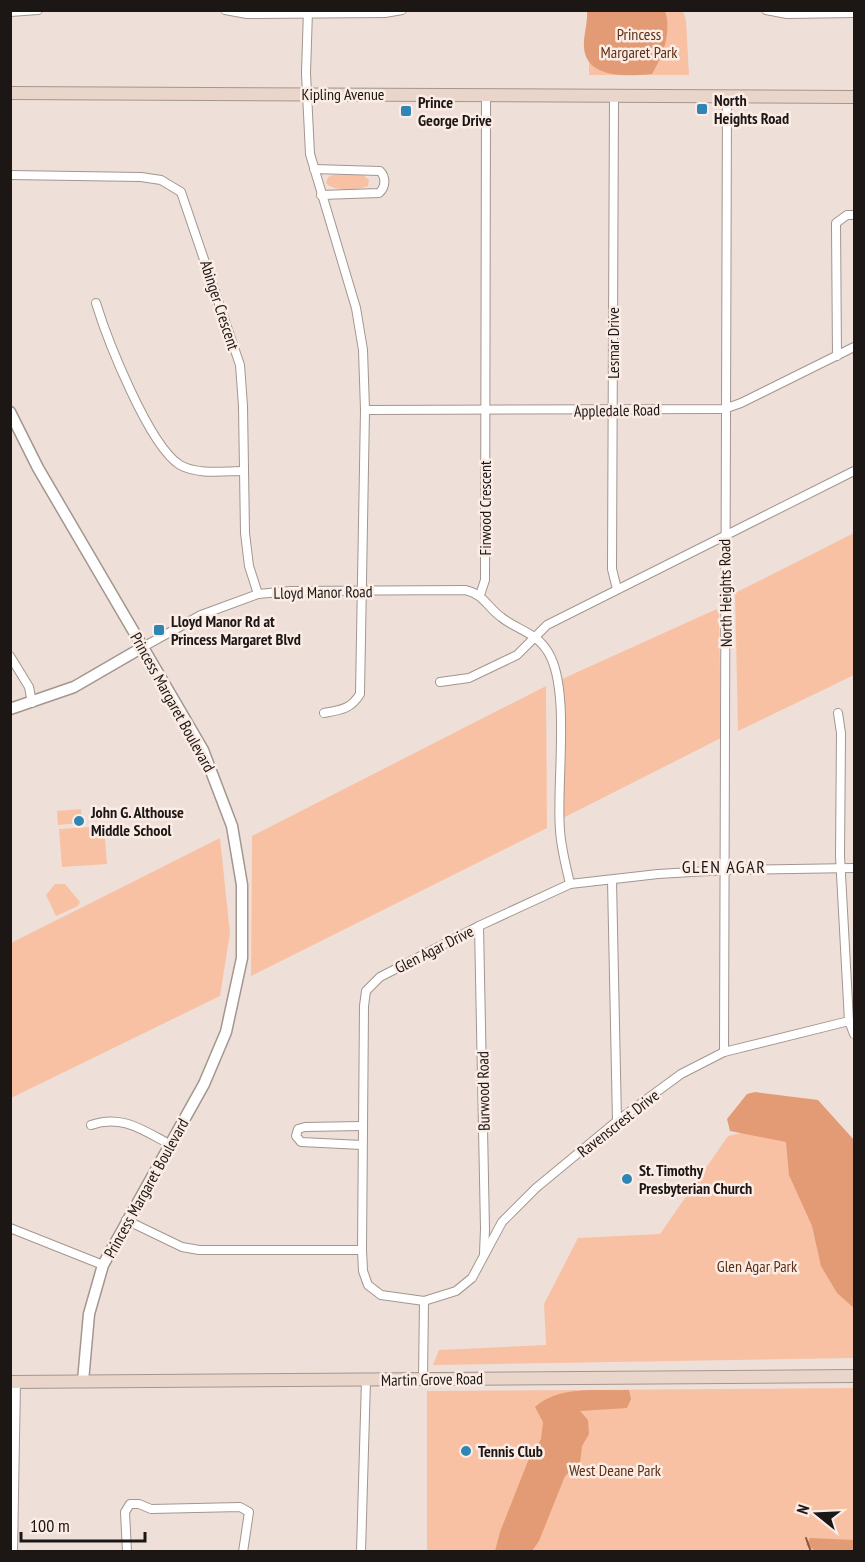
<svg xmlns="http://www.w3.org/2000/svg" width="865" height="1562" viewBox="0 0 865 1562" font-family="'PT Sans Narrow',sans-serif">
  <rect width="100%" height="100%" fill="#eee0d8"/>
  <g fill="#f8c1a4">
    <polygon points="589,11 683,11 686,20 689,75 589,75"/>
    <path d="M333,175H363L369,180L368,186C358,190 333,192 326,183L328,177Z"/>
    <polygon points="854,533 854,675 738,731 735,593"/>
    <polygon points="719,608 721,738 563,818 565,698 562,679"/>
    <polygon points="546,686 547,828 251,976 252,836"/>
    <polygon points="81,809 82,823 58,825 57,811"/>
    <polygon points="104,826 107,864 62,867 59,829"/>
    <polygon points="220,838 230,933 220,996 11,1098 11,943"/>
    <polygon points="55,884 65,884 80,902 78,906 56,916 46,895"/>
    <polygon points="810,1117 854,1153 854,1186 848,1195 854,1268 854,1358 433,1365 439,1350 546,1345 544,1304 578,1238 660,1234 728,1136"/>
    <polygon points="854,1388 854,1551 427,1551 427,1391"/>
  </g>
  <g fill="#e29b74">
    <path d="M665,11C672,32 663,56 652,74C631,76 587,80 584,48C583,36 588,23 587,11Z"/>
    <polygon points="755,1092 818,1100 854,1140 854,1308 837,1293 821,1266 812,1226 789,1175 786,1142 730,1131 727,1119 747,1094"/>
    <path d="M629,1390L631,1399L627,1408L580,1411L588,1420L589,1434L582,1446L580,1463L565,1476L539,1541L532,1551H495L500,1532L528,1461L541,1439L543,1422L535,1407C559,1385 599,1391 629,1390Z"/>
    <polygon points="810,1538 854,1540 854,1550 816,1551 806,1545"/>
  </g>
  <g fill="none" stroke-linecap="round" stroke-linejoin="round">
    <polyline stroke="#88573d" stroke-width="2" points="806,1538 811,1552"/>
    <g stroke="#a3968f" stroke-width="10">
      <g id="minor">
        <polyline points="225,10 247,14 385,13 402,10"/>
        <path d="M308,10L306,73L310,154L356,308L363,350L365,410L360,694C351,709 341,710 324,713"/>
        <polyline points="766,10 787,14 854,13"/>
        <polyline points="10,12 38,10"/>
        <polyline points="614,96 612,569 617,589"/>
        <path d="M314,169L380,171C386,177 386,187 379,193L321,195"/>
        <polyline points="10,175 141,177 161,180 181,192 240,365 243,406 245,533 249,566 258,594"/>
        <path d="M96,303C107,339 149,446 180,465C198,475 224,471 243,471"/>
        <polyline points="837,356 836,223 847,215 854,215"/>
        <polyline points="365,410 724,409 741,403 854,347"/>
        <polyline points="480,595 485,580 486,95"/>
        <path d="M143,647L201,615L258,594L291,591L465,590C484,594 487,607 501,617C517,630 536,632 548,652C571,689 556,784 560,830C561,848 566,866 570,884"/>
        <polyline points="10,656 29,687 32,703"/>
        <polyline points="440,682 469,678 517,655 547,625 854,471"/>
        <polyline points="838,713 841,733 840,856 849,1021"/>
        <polyline points="854,868 726,870 658,874 570,884 479,926 380,977 366,991 364,1006 362,1250 363,1271 368,1285 381,1295 424,1301 456,1291 472,1278 502,1222 536,1188 617,1121 681,1074 724,1052 849,1021 854,1034"/>
        <polyline points="612,880 617,1121"/>
        <polyline points="479,926 485,1229 484,1254"/>
        <polyline points="724,1052 727,97"/>
        <path d="M91,1125C121,1114 143,1130 169,1144"/>
        <polyline points="361,1126 305,1127 298,1129 296,1136 301,1142 362,1145"/>
        <polyline points="126,1220 182,1247 199,1250 362,1250"/>
        <polyline points="10,1228 103,1265"/>
        <polyline points="423,1379 424,1301"/>
        <polyline points="13,1552 16,1382"/>
        <polyline points="127,1552 125,1512 130,1504 139,1504 151,1509 240,1507 249,1512 243,1552"/>
        <polyline points="361,1552 366,1380"/>
      </g>
    </g>
    <g stroke="#a3968f" stroke-width="13">
      <g id="tertiary">
        <polyline points="10,412 38,468 203,750 232,826 242,885 242,958 226,1032 204,1084 103,1265 89,1314 83,1381"/>
        <polyline points="10,709 74,687 143,647"/>
      </g>
    </g>
    <g stroke="#a3968f" stroke-width="14">
      <g id="secondary">
        <polyline points="10,93 854,97"/>
        <polyline points="10,1382 854,1376"/>
      </g>
    </g>
    <use href="#minor" stroke="#fff" stroke-width="8"/>
    <use href="#tertiary" stroke="#fff" stroke-width="10"/>
    <use href="#secondary" stroke="#ead5ca" stroke-width="12"/>
  </g>
  <g fill="#2f86b5" stroke="#fbede5" stroke-width="2">
    <rect x="696" y="103" width="12" height="12" rx="3"/>
    <rect x="400" y="105" width="12" height="12" rx="3"/>
    <rect x="153" y="624" width="12" height="12" rx="3"/>
    <circle cx="79" cy="821" r="6"/>
    <circle cx="627" cy="1179" r="6"/>
    <circle cx="466" cy="1451" r="6"/>
  </g>
  <g text-anchor="middle" stroke-width="5" stroke-linejoin="round" paint-order="stroke">
    <g font-size="16" fill="#5e2f14" stroke="#fbede5">
      <text x="639" y="40">Princess<tspan x="639" dy="18">Margaret Park</tspan></text>
      <text x="757" y="1272">Glen Agar Park</text>
      <text x="615" y="1476">West Deane Park</text>
    </g>
    <g font-size="16" fill="#1c1715" stroke="#fbede5">
      <text x="343" y="100">Kipling Avenue</text>
      <text transform="translate(220 305) rotate(72)" y="6">Abinger Crescent</text>
      <text transform="translate(613 343) rotate(-90)" y="6">Lesmar Drive</text>
      <text transform="translate(617 410) rotate(-1)" y="6">Appledale Road</text>
      <text transform="translate(485 508) rotate(-90)" y="6">Firwood Crescent</text>
      <text transform="translate(323 592) rotate(-1)" y="6">Lloyd Manor Road</text>
      <text transform="translate(725 593) rotate(-91)" y="6">North Heights Road</text>
      <text transform="translate(173 702) rotate(61)" y="6">Princess Margaret Boulevard</text>
      <text transform="translate(434 949) rotate(-27)" y="6">Glen Agar Drive</text>
      <text transform="translate(483 1091) rotate(-91)" y="6">Burwood Road</text>
      <text transform="translate(618 1123) rotate(-38)" y="6">Ravenscrest Drive</text>
      <text transform="translate(146 1188) rotate(-61)" y="6">Princess Margaret Boulevard</text>
      <text transform="translate(432 1379) rotate(-1)" y="6">Martin Grove Road</text>
    </g>
    <g font-size="16" font-weight="bold" fill="#1c1715" stroke="#fbede5" text-anchor="start">
      <text x="714" y="106">North<tspan x="714" dy="18">Heights Road</tspan></text>
      <text x="418" y="108">Prince<tspan x="418" dy="18">George Drive</tspan></text>
      <text x="171" y="627">Lloyd Manor Rd at<tspan x="171" dy="18">Princess Margaret Blvd</tspan></text>
      <text x="91" y="818">John G. Althouse<tspan x="91" dy="18">Middle School</tspan></text>
      <text x="639" y="1176">St. Timothy<tspan x="639" dy="18">Presbyterian Church</tspan></text>
      <text x="478" y="1457">Tennis Club</text>
    </g>
    <g font-size="18" letter-spacing="1.5" fill="#1c1715" stroke="#fbede5">
      <text x="724" y="873">GLEN AGAR</text>
    </g>
  </g>
  <rect width="865" height="1562" fill="none" stroke="#1c1715" stroke-width="24"/>
  <g transform="translate(817 1514) rotate(288)" stroke="#fbede5" stroke-width="4.5" paint-order="stroke">
  <path d="M0-4.5L10 22L0 15L-10 22Z" fill="#1c1715"/>
  <text y="-9" font-size="16" font-weight="bold" text-anchor="middle" fill="#1c1715">N</text>
  </g>
  <path d="M21 1532v9h124v-9" fill="none" stroke="#1c1715" stroke-width="3"/>
  <text x="30" y="1532" font-size="18" fill="#1c1715" stroke="#fbede5" stroke-width="4.5" paint-order="stroke">100 m</text>
</svg>
